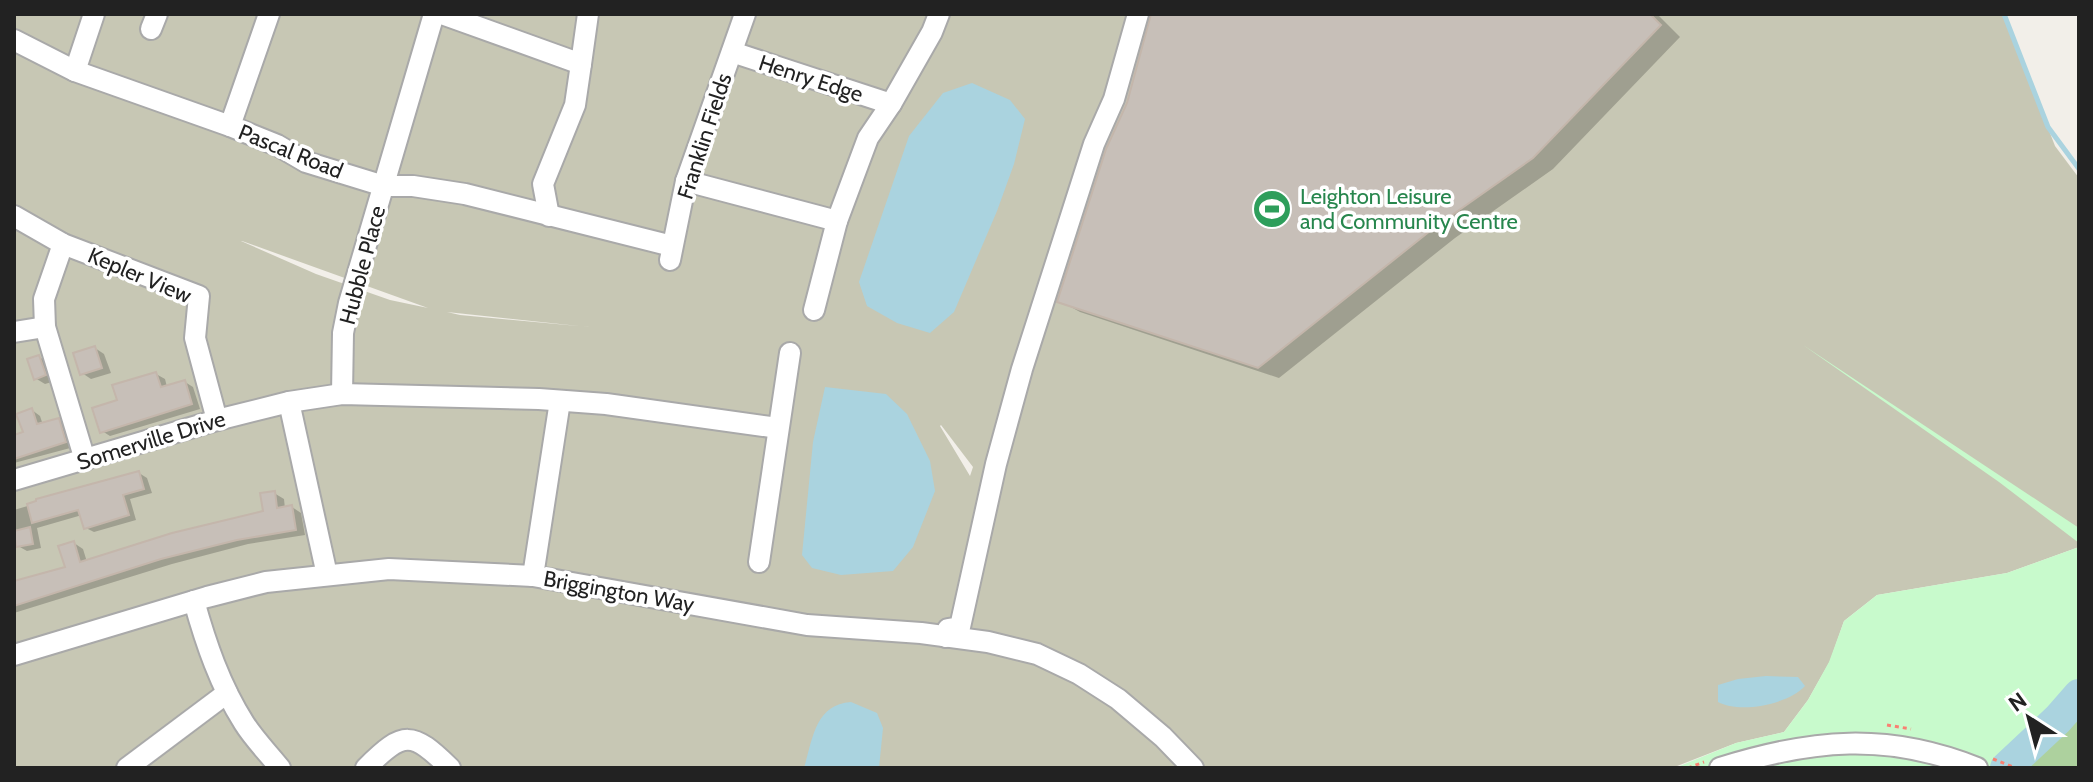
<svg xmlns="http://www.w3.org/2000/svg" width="2093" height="782" viewBox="0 0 2093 782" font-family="Cabin,sans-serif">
  <rect width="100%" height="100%" fill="#f2efe9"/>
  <path fill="#c7c7b4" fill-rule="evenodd" d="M14,14H2004L2055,146L2079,178V547L2007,573L1877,595L1844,621L1830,661L1808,700L1784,732L1736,743L1672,768H14ZM241,241H242L428,308L390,300L316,274ZM447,312L588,327H589L460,315ZM941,425L973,467L970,476L940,426Z"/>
  <polygon fill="#add19e" points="2079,709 2079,768 2031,768 2027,761"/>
  <g fill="#c8facc">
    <polygon points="1803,345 2079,528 2079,543 1999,482"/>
    <polygon points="2079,547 2079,709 2034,757 2017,768 1675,768 1736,743 1784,732 1808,700 1829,662 1844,621 1877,595 2007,573"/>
  </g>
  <g fill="#aad3df">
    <polygon points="972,83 1010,100 1025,119 1014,164 997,211 954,312 930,333 897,323 867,306 859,282 909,136 943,93"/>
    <polygon points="825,387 886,394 907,414 930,461 935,491 913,547 893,571 841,575 812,568 802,555 813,442"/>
    <path d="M1766,676L1798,677L1805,686C1789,704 1740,714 1718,702V685L1738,679Z"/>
    <path d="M851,702L877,713L883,728L879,768H804C813,738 815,705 851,702Z"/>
  </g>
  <g fill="#0003">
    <polygon points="1153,14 1657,14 1680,37 1553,169 1455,238 1279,378 1080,312 1060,301 1128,103"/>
    <polygon points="95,348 104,354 111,373 91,379 82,373"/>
    <polygon points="39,357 49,363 55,381 45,384 35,378"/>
    <polygon points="156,374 165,379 167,387 185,382 193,387 200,409 110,436 102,431 119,402"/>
    <polygon points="32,410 40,416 43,425 59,420 67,425 74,447 14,463 14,437 25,434"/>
    <polygon points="139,473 147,478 152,493 130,499 136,520 94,532 86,528 82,515 37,528 41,548 27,551 18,546 14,510"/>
    <polygon points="274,493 284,499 285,509 292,507 301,513 305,535 248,544 172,564 14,613 14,585 67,568 74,543 83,549 87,562 265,513"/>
  </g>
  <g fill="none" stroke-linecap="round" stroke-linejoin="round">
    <polyline stroke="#aad3df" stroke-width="5" points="2004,14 2048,127 2079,169"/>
    <polyline stroke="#aad3df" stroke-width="32" points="2006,768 2058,719 2079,695"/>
  </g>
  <g fill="#c7bfb8" stroke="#c4b6ab" stroke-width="2">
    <polygon points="1151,14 1650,14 1661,25 1533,158 1435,227 1258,368 1057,302 1106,149 1127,103"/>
    <polygon points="95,346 102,368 80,375 73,353"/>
    <polygon points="39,355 46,375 34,380 27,359"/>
    <polygon points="156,372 161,387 185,380 192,404 100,433 92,408 117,400 112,385"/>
    <polygon points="32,408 37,424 59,418 66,442 14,459 14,435 23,432 16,414"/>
    <polygon points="139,471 144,489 123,495 129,515 84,529 78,510 32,523 27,504 36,501 36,499"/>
    <polygon points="275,491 277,508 292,505 296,530 237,540 161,559 14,606 14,581 65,567 58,546 74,541 80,562 172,533 263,511 260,493"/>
    <polygon points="30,527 33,544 16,547 14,531"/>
  </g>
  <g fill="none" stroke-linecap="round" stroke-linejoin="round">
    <g stroke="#a9a9a9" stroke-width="24">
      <g id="minor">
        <polyline points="442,14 581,64 588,14"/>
        <polyline points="151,29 157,14"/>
        <polyline points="14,40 75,71 230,126 277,145 306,162 384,186 413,186 465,194 672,246"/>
        <polyline points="75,71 94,14"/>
        <polyline points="891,104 932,32 939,14"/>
        <polyline points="230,126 269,14"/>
        <polyline points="686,181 837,221 868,138 891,104 732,52"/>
        <polyline points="14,216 63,244 199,296 195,338 217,420"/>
        <polyline points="549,216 543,184 575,105 581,64"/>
        <polyline points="63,244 44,299 45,327 85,460"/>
        <polyline points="670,260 686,181 745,14"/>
        <polyline points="814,310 837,221"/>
        <polyline points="14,332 45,327"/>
        <polyline points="342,394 343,333 349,303 434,14"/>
        <polyline points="289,402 327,575"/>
        <polyline points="14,480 217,420 289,402 342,394 539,399 606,404 778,428"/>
        <polyline points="759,562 790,353"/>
        <polyline points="533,576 560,401"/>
        <path d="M194,601C206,644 220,685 244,723C254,739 268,753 280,768"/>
        <polyline points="946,637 948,629 960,627 996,464 1022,369 1094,144 1114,99 1138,14"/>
        <polyline points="14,655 207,597 266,582 389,569 533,576 807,625 921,633 988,642 1037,654 1079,674 1118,699 1163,737 1193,768"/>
        <polyline points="127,768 227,693"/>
        <path d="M366,768C404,730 412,731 450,768"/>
        <path d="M1720,768C1812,739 1887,732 1977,768"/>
      </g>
    </g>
    <g stroke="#fa8072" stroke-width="3" stroke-dasharray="4 4" stroke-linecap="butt">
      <polyline points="1887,725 1911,729"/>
      <polyline points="1993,759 2016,768"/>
      <polyline points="1688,768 1704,762"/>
    </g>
    <use href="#minor" stroke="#fff" stroke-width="20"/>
  </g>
  <defs>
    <g id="stadium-disc" transform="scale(2)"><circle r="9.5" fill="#2e9e5b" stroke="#fff"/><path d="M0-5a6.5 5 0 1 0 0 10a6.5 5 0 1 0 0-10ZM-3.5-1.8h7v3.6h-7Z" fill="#fff"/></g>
  </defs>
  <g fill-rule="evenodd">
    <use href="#stadium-disc" x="1272" y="209"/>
  </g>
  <g text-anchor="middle" stroke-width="7" stroke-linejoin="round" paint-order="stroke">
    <g font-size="22" fill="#222" stroke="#fff">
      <text transform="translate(811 78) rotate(18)" y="8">Henry Edge</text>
      <text transform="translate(704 136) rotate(-72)" y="8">Franklin Fields</text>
      <text transform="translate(291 151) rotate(22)" y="8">Pascal Road</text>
      <text transform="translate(362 265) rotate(-75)" y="8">Hubble Place</text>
      <text transform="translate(140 275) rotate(23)" y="8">Kepler View</text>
      <text transform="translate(151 440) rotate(-17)" y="8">Somerville Drive</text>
      <text transform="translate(619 591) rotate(10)" y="8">Briggington Way</text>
    </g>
    <g font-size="22" fill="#27864d" stroke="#fff" text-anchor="start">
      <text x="1300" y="204">Leighton Leisure<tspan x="1300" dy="25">and Community Centre</tspan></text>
    </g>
  </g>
  <rect width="2093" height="782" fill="none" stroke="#222222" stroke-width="32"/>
  <g transform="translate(2029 718) rotate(324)" stroke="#ffffff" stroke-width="6" paint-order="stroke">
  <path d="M0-6L14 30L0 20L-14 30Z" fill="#222222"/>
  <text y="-12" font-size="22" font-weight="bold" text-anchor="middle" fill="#222222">N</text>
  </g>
</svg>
